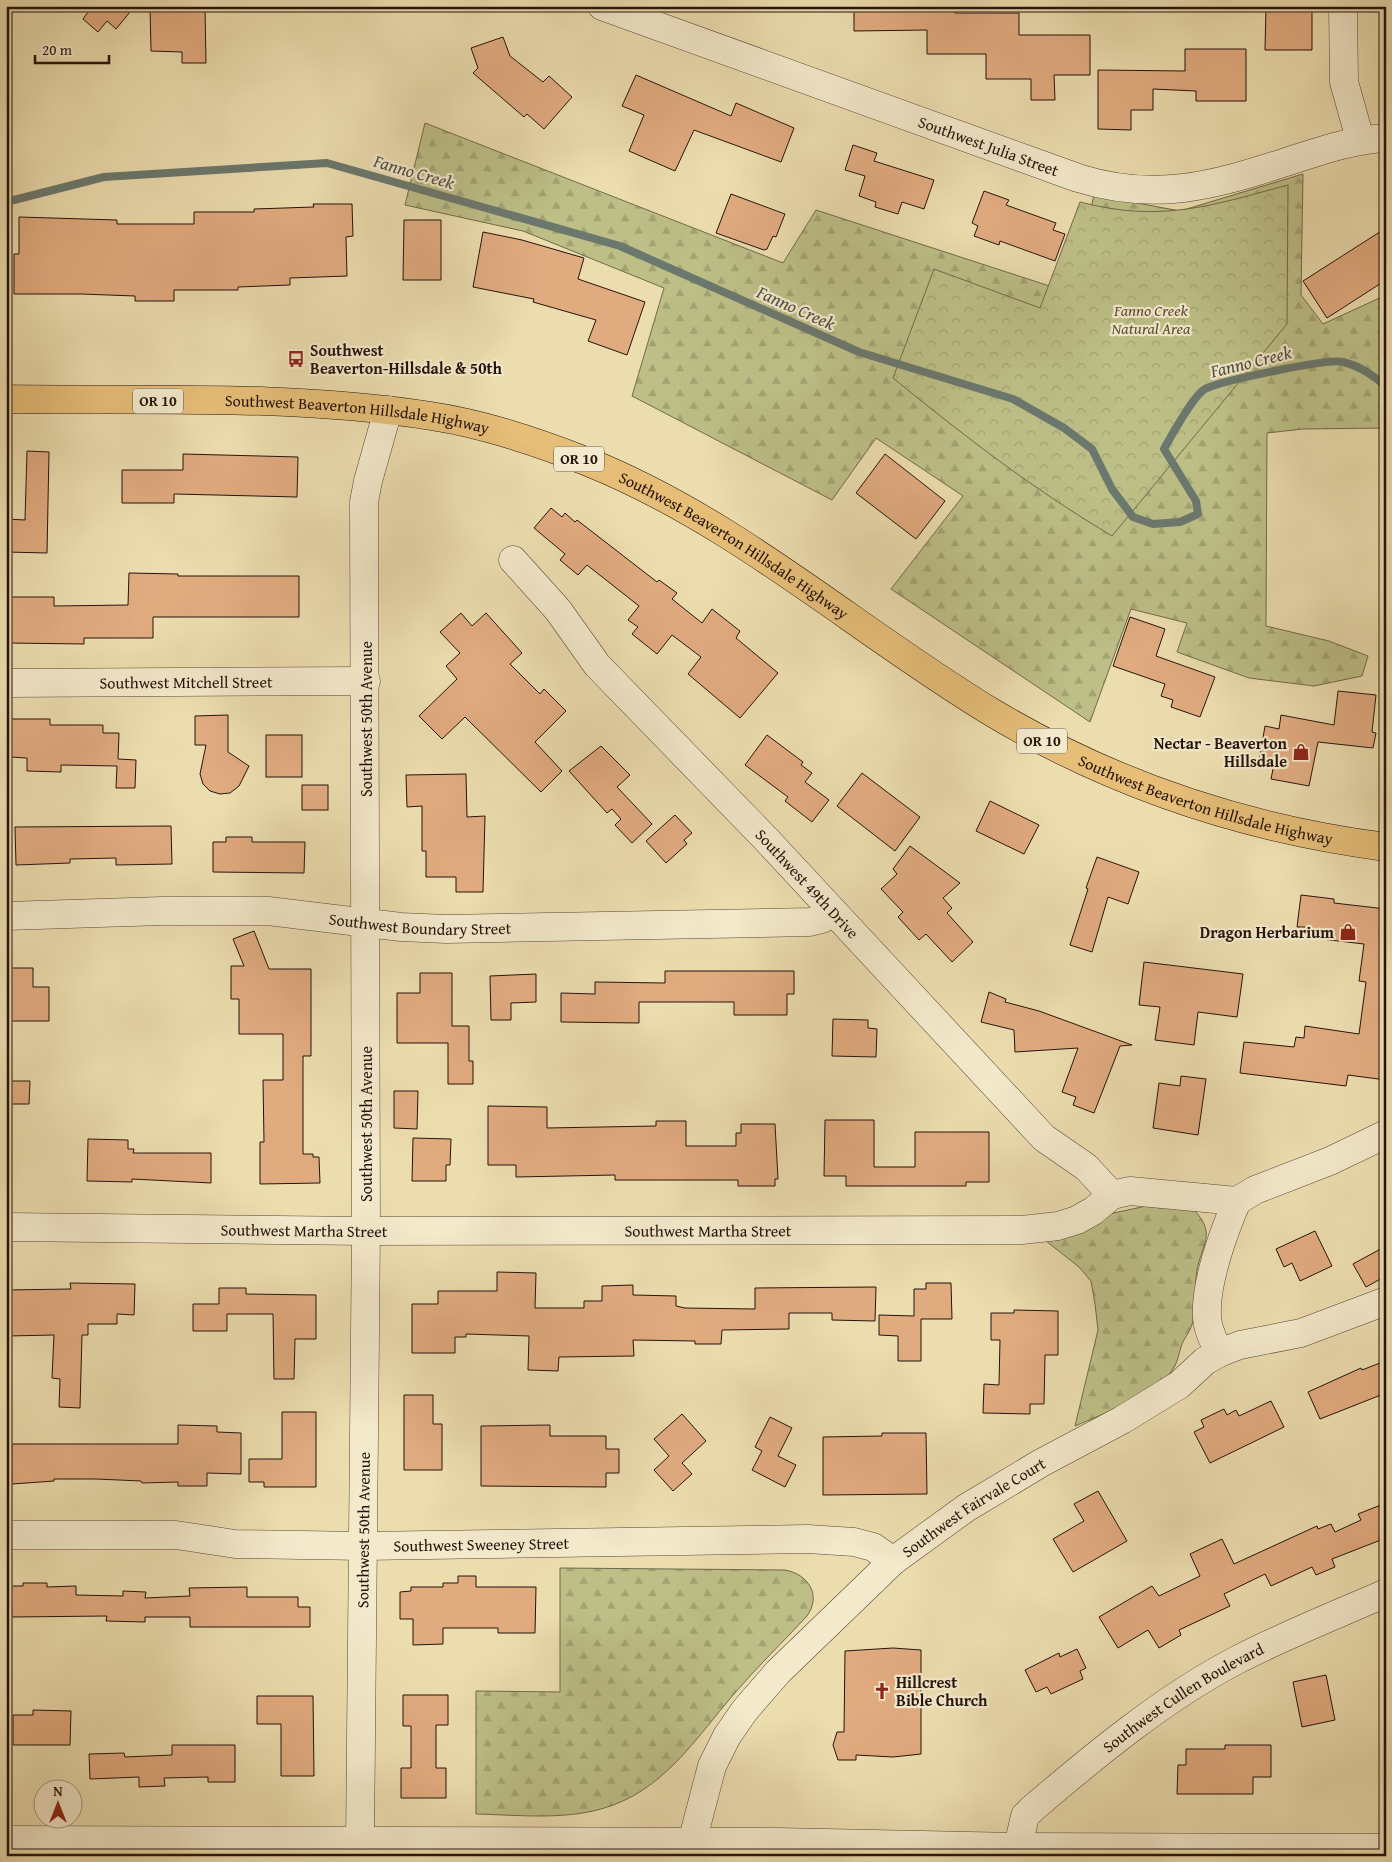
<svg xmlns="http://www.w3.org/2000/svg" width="1392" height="1862" viewBox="0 0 1392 1862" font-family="'Gentium Book Plus',serif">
  <defs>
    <pattern id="forest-firs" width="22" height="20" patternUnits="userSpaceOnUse" patternTransform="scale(1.25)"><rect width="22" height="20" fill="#bdbf87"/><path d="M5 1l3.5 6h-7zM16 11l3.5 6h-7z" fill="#a2a373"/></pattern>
    <pattern id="park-crowns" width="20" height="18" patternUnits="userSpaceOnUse" patternTransform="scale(1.25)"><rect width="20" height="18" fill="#bdbf87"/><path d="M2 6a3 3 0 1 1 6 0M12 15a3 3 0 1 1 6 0" fill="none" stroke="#a2a373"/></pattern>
  </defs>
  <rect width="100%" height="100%" fill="#ecddaf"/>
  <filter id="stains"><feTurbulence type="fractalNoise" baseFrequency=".004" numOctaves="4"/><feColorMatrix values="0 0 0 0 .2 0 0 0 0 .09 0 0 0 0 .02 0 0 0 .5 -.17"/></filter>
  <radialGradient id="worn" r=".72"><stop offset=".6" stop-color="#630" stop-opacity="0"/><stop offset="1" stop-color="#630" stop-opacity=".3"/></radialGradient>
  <g fill="url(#forest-firs)" stroke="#71694a">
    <polygon points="425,123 783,263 816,210 1071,293 1094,195 1180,211 1303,174 1301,295 1323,324 1386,295 1386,428 1303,429 1267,433 1266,626 1329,641 1368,656 1362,676 1314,686 1249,678 1177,652 1187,623 1131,609 1090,722 891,589 963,496 876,438 832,500 632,396 664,288 523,231 405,205"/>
    <path d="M1151,1205L1195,1211C1216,1234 1202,1244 1197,1270C1194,1287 1197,1304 1193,1320C1192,1329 1186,1335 1182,1344C1179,1352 1178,1362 1173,1369C1155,1397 1104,1413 1075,1426L1098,1330L1095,1304L1091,1281L1079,1267L1046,1241L1109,1214Z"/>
    <path d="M560,1568L785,1570C808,1574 822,1595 807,1616C783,1642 757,1667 734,1694C695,1739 663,1792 601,1809C561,1820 517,1815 476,1814V1691L560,1692Z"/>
  </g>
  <path fill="url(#park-crowns)" stroke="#71694a" d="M1288,185L1287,324L1112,536C1033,489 964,436 893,378L934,269L1040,308L1080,202C1161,223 1210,206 1288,185Z"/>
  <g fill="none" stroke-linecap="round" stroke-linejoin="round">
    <path stroke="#6b786e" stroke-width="8" d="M6,202L104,177L327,163L620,246L859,352L1013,399L1064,428L1092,449L1112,489L1133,517L1153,524L1180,522L1198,514L1196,501L1164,449C1171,436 1194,395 1205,389C1220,381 1329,358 1343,362C1360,366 1372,375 1386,386"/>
  </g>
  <g fill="#e1ab80" stroke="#25130c">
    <polygon points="89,6 135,6 116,29 107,21 98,32 83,19 91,8"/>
    <polygon points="150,6 205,6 206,63 182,63 182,52 151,51"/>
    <polygon points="854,6 954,6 955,13 1019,13 1019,35 1090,35 1090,75 1054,75 1055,100 1031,100 1031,79 986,79 986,54 927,54 927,30 854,31"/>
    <polygon points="1266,6 1312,6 1312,50 1265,50"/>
    <polygon points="503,37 510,56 543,82 549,76 572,97 544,129 527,114 524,117 473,73 478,68 471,48"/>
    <polygon points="1185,49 1246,49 1246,101 1196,101 1196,91 1153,89 1153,110 1131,110 1131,130 1098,129 1098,70 1185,71"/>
    <polygon points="636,75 731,116 736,103 794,128 781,162 694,130 675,171 629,151 644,115 622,106"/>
    <polygon points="853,145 877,153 874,161 934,180 924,209 902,202 898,214 875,207 876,202 859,196 865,176 845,170"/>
    <polygon points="984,191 1009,200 1006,205 1056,223 1053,230 1065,234 1055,261 1000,241 999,245 974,236 978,226 972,223"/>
    <polygon points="731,194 785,214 776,237 773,236 767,249 764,250 716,233"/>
    <polygon points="313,204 352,204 353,236 346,237 347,276 290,278 290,285 238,287 238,290 174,290 174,301 135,301 135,296 81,294 14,294 14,254 19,254 19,217 117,220 117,224 194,224 194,212 254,212 254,209 314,207"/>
    <polygon points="404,220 441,220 441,280 403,280"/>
    <polygon points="1386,228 1386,280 1327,318 1303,281"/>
    <polygon points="483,232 522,240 584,258 578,279 645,302 627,355 588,341 596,320 533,302 534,299 473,287"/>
    <polygon points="27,451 49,452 47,553 6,552 6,519 25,520"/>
    <polygon points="183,454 298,457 297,497 174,494 174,503 122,503 122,470 183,470"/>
    <polygon points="885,454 945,501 916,539 856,493"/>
    <polygon points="551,508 562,517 565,513 575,522 577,520 657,582 659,580 677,593 672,599 702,623 712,609 740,631 736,638 778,673 740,718 688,674 701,657 672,635 657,654 632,634 638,627 628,620 639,606 587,565 578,575 560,560 565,554 534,528"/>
    <polygon points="129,573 178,574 178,576 299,576 299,617 153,617 153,638 84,638 84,644 8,643 9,597 54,597 54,606 128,605"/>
    <polygon points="461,613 472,626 486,613 522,653 510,664 540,694 544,689 566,711 535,742 562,771 541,792 465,717 442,739 419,716 457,679 446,666 460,653 440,632"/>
    <polygon points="1130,617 1165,629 1156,656 1215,677 1200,717 1171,707 1173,700 1161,696 1165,684 1113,666"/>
    <polygon points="1338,691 1376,695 1372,732 1376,733 1373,748 1318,742 1309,786 1271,779 1274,764 1259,761 1265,726 1279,729 1281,715 1334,725"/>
    <polygon points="228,715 228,752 249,766 239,786 230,793 220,794 210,791 203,784 200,774 206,745 195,745 195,716"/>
    <polygon points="11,719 50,719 50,725 103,725 103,733 119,733 118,759 136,760 135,788 116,788 117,766 61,765 61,772 27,771 27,758 10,757"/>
    <rect x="266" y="735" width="36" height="42"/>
    <polygon points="767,735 803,762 801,765 812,773 805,782 829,800 812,822 785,801 788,797 745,765"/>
    <polygon points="601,746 630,775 617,787 652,824 632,843 615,825 621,819 612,809 607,813 569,771"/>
    <polygon points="862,773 920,817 895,851 837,806"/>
    <polygon points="466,774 467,817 485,816 483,892 456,892 456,877 426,877 426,851 422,851 422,806 407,807 406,775"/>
    <rect x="302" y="785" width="26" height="25"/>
    <polygon points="990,801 1039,825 1024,854 976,831"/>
    <polygon points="675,815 692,833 684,840 687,844 666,863 646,841"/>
    <polygon points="171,826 172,864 116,865 116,858 70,859 70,863 16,865 15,827"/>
    <polygon points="226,837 252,837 252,842 305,842 304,873 213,872 213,842 226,842"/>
    <polygon points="910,846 960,883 943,898 952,908 947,913 973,942 952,962 926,934 919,940 898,917 903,912 881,889 897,874 893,869"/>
    <polygon points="1097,857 1139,872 1128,904 1108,897 1092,952 1070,945 1088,889 1086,888"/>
    <polygon points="1301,895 1334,899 1334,903 1386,909 1386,1080 1348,1075 1346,1086 1240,1073 1244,1042 1294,1047 1296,1037 1304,1038 1305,1026 1359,1034 1366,982 1359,981 1364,944 1304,937 1305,927 1297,927"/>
    <polygon points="254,931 269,969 311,969 311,1056 303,1056 303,1154 313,1154 313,1157 319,1157 320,1183 260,1184 260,1142 264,1142 263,1080 283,1080 283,1034 239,1034 239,999 231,999 231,966 244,966 233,939"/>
    <polygon points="1144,962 1243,974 1237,1017 1198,1012 1194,1045 1155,1040 1160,1007 1139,1005"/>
    <polygon points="6,968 33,968 33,987 49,987 49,1021 10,1021 10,1004 6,1004"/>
    <polygon points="665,971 794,971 794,994 787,994 787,1015 734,1015 734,1002 639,1002 639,1023 561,1022 561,993 595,994 595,982 665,983"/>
    <polygon points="420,973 452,973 452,1026 469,1026 469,1061 473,1061 473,1084 448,1084 448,1043 397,1043 397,993 420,993"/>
    <polygon points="536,974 536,1002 511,1003 511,1020 491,1020 490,976"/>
    <polygon points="989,992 1006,999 1005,1002 1039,1011 1132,1045 1120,1046 1094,1113 1073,1105 1076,1097 1062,1092 1078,1048 1015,1052 1014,1030 981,1022"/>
    <polygon points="833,1019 868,1020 868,1028 877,1029 876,1057 832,1056"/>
    <polygon points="1181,1076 1206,1079 1198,1135 1153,1128 1159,1083 1180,1086"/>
    <polygon points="6,1081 30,1081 29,1104 6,1104"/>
    <polygon points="394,1091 418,1091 417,1129 394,1128"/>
    <polygon points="488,1106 547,1107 547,1128 656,1126 656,1121 686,1121 686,1146 736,1146 736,1133 741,1133 741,1124 775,1124 778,1179 775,1179 775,1186 738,1186 738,1180 615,1180 615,1175 516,1177 516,1165 488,1165"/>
    <polygon points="825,1120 874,1120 874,1167 915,1167 915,1132 989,1132 989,1182 966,1182 966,1186 846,1186 846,1176 824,1176"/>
    <polygon points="413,1138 451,1139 450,1165 446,1165 446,1181 412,1181"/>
    <polygon points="88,1139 128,1140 128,1149 134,1149 133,1153 211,1153 211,1183 132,1179 132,1182 87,1181"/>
    <polygon points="1315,1231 1332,1266 1300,1281 1292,1263 1284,1267 1276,1249"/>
    <polygon points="1386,1246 1386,1276 1366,1287 1353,1264"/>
    <polygon points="497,1272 536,1273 535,1308 584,1308 584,1301 602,1301 602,1286 633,1285 633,1295 676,1296 676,1306 685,1308 755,1309 755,1288 876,1287 875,1321 832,1320 832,1313 789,1313 789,1329 722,1330 721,1344 695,1344 695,1341 633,1340 634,1356 559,1357 558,1371 528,1370 529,1336 466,1334 466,1337 455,1337 455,1353 412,1353 412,1304 438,1304 438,1291 497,1291"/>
    <polygon points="70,1283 135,1284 134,1315 117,1314 117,1324 88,1324 88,1335 82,1335 80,1408 59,1407 60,1379 52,1378 54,1335 7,1336 6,1290 71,1289"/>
    <polygon points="926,1283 951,1283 952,1319 921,1319 921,1361 898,1361 898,1336 879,1335 879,1315 914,1316 914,1289 926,1289"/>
    <polygon points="219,1288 246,1288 246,1294 316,1295 316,1339 295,1339 294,1379 274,1379 273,1314 227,1314 227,1331 193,1331 193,1304 219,1304"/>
    <polygon points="1014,1310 1058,1311 1058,1355 1045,1355 1044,1404 1030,1404 1030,1414 983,1413 984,1384 999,1385 1000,1340 991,1340 991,1313 1014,1313"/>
    <polygon points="1380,1363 1386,1378 1386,1393 1320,1419 1308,1392 1361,1368 1362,1370"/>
    <polygon points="404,1395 433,1395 433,1424 442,1424 442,1470 404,1470"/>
    <polygon points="1271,1401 1284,1427 1210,1463 1194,1432 1204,1427 1201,1420 1224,1409 1227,1415 1236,1410 1239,1416"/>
    <polygon points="282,1412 316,1412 316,1487 264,1487 264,1482 249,1482 249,1459 282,1459"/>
    <polygon points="682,1414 706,1441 682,1463 692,1474 673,1491 654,1470 669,1456 654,1439"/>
    <polygon points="770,1417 792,1428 778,1456 796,1465 785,1487 752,1470 762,1451 755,1447"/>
    <polygon points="178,1425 217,1426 217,1432 241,1433 241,1474 207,1473 207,1486 178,1486 178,1482 142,1483 141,1481 96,1479 54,1479 54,1481 12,1484 12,1444 178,1444"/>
    <polygon points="550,1425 550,1436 606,1436 606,1449 619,1449 619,1473 606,1473 606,1487 481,1486 481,1426"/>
    <polygon points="882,1433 926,1433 927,1494 823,1495 823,1437 882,1436"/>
    <polygon points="1098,1491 1127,1541 1073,1572 1053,1539 1084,1521 1074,1504"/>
    <polygon points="1386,1503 1386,1538 1332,1559 1335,1567 1316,1575 1312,1567 1271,1586 1265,1574 1224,1594 1230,1606 1179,1630 1181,1635 1159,1648 1148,1630 1118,1648 1099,1617 1152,1586 1159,1596 1200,1576 1190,1554 1222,1539 1234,1564 1317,1526 1318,1529 1331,1524 1335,1532 1361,1520 1358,1514"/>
    <polygon points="458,1576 476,1576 476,1587 536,1587 535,1633 498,1633 498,1628 443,1628 443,1644 413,1645 413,1619 400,1619 400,1592 411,1591 411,1587 443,1587 443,1583 458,1583"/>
    <polygon points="23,1583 47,1583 47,1587 76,1586 76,1595 123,1596 123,1591 146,1592 145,1598 190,1596 189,1588 247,1587 247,1597 298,1597 298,1607 310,1607 310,1627 190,1627 190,1617 145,1617 145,1622 106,1621 107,1616 12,1617 11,1586 23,1586"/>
    <polygon points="893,1648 921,1650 921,1754 893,1757 856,1755 856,1760 838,1760 833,1745 837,1732 844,1732 845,1651"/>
    <polygon points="1077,1649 1086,1668 1080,1671 1083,1679 1051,1694 1047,1687 1036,1692 1025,1670 1059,1653 1060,1657"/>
    <polygon points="1326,1675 1335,1720 1302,1727 1293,1682"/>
    <polygon points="403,1695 448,1695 448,1725 436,1725 436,1768 446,1768 446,1798 401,1798 401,1768 411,1768 411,1726 403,1726"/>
    <polygon points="257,1696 313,1696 314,1776 281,1776 281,1724 257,1724"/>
    <polygon points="33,1710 71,1711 70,1745 13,1745 13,1715 33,1715"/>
    <polygon points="172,1745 235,1745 235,1782 208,1782 208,1777 164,1778 165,1786 139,1787 139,1777 90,1779 89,1754 124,1753 125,1757 172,1755"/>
    <polygon points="1225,1745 1271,1745 1271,1777 1253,1777 1253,1794 1177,1794 1178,1765 1186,1765 1186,1749 1225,1749"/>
  </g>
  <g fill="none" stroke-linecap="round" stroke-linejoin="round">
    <g stroke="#574635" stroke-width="29">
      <g id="minor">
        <path id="s1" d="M602,6L1078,178C1155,202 1212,186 1286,162C1320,151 1351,140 1386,138"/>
        <polyline points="1343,6 1344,82 1360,139"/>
        <path id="s2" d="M513,560L558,610L597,665L766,839L1044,1138L1086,1167L1112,1195"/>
        <path id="s3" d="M6,683L366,681"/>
        <path id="s4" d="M6,916L162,911H268L401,927L446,929L810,922L822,919L832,911"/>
        <path id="s5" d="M6,1227L366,1231L1022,1230L1058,1226L1077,1220L1093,1211L1112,1195L1130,1191L1237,1201L1255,1190L1330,1161L1386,1134"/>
        <path d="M1219,1353C1214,1341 1207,1329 1207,1316C1205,1283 1224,1231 1237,1201"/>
        <path id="s6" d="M6,1535H176L235,1544L364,1546L808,1539L854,1542L873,1547L893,1561"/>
        <path id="s7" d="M360,1842L366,1231L364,502L368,481L388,410"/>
        <path id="s8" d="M1018,1847L1025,1816L1032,1809C1094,1756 1164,1698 1237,1660C1285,1635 1336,1615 1386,1593"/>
        <path id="s9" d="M691,1856L692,1842L712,1766L727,1736L745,1710L778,1672L893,1561L966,1508L1041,1463L1122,1420L1179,1385L1205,1361L1219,1353L1240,1345L1301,1333L1386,1301"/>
      </g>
    </g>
    <g stroke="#574635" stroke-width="29">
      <polyline id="tertiary" points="6,1840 778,1842 1018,1847 1386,1848"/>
    </g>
    <g stroke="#25130c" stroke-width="29">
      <g id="primary">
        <path id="s10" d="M6,399C146,401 292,394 431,416C484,424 538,442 588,462C737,522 857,631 993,713C1114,785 1247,829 1386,847"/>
      </g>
    </g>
    <use href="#minor" stroke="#f3e9cb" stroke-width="28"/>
    <use href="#tertiary" stroke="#f3e9cb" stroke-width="28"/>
    <use href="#primary" stroke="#e6be78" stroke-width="28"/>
  </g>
  <defs>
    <g id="bus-bare" transform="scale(1.35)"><path d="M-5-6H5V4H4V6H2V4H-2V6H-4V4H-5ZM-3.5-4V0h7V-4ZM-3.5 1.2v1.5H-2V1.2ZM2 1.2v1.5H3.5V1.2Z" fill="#8f2418" stroke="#f3e9cb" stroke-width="2.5" paint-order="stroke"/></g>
    <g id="shop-bare" transform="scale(1.35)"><path d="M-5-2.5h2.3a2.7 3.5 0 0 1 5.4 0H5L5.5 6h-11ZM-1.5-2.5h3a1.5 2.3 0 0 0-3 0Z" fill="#8f2418" stroke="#f3e9cb" stroke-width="2.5" paint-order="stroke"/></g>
    <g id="church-bare" transform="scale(1.35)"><path d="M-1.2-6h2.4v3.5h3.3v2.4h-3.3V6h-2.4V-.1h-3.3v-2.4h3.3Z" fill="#8f2418" stroke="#f3e9cb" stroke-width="2.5" paint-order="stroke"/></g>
  </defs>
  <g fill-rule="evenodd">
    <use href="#bus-bare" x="296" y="359"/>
    <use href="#shop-bare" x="1301" y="752"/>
    <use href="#shop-bare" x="1348" y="932"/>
    <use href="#church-bare" x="882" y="1691"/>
  </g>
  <g text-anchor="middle" stroke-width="4.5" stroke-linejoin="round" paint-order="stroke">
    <g fill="#f3e9cb" stroke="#635345" stroke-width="1">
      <rect x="133" y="388.5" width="50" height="25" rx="4"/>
      <rect x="554" y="446.5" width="50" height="25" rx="4"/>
      <rect x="1017" y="728.5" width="50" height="25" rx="4"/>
    </g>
    <g font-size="15" font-weight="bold" fill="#25130c">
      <text x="158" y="406">OR 10</text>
      <text x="579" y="464">OR 10</text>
      <text x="1042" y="746">OR 10</text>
    </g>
    <g font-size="16" fill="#25130c" stroke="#f3e9cb">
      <text dy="6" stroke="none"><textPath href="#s1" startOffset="411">Southwest Julia Street</textPath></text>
      <text dy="6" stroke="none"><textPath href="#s10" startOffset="352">Southwest Beaverton Hillsdale Highway</textPath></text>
      <text dy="6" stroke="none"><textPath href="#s10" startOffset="758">Southwest Beaverton Hillsdale Highway</textPath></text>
      <text dy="6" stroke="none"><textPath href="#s3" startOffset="180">Southwest Mitchell Street</textPath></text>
      <text transform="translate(366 719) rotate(-90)" y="6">Southwest 50th Avenue</text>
      <text dy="6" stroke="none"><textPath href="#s10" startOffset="1298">Southwest Beaverton Hillsdale Highway</textPath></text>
      <text dy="6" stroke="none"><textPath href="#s2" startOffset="438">Southwest 49th Drive</textPath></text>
      <text dy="6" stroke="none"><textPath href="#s4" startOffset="415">Southwest Boundary Street</textPath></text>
      <text transform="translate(366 1124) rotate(-90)" y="6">Southwest 50th Avenue</text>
      <text dy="6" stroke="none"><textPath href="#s5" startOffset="298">Southwest Martha Street</textPath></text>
      <text dy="6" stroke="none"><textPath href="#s5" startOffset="702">Southwest Martha Street</textPath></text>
      <text dy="6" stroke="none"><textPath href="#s9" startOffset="465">Southwest Fairvale Court</textPath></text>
      <text dy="6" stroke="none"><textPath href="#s7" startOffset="312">Southwest 50th Avenue</textPath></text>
      <text dy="6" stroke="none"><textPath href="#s6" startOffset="476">Southwest Sweeney Street</textPath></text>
      <text dy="6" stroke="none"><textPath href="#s8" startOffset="230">Southwest Cullen Boulevard</textPath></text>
    </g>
    <g font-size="16" font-style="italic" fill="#5a4f37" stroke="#f3e9cb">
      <text x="1151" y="316">Fanno Creek<tspan x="1151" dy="18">Natural Area</tspan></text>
    </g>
    <g font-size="16" font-weight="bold" fill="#25130c" stroke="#f3e9cb" text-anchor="start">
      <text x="310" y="356">Southwest<tspan x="310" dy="18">Beaverton-Hillsdale &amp; 50th</tspan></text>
      <text x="1287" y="749" text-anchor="end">Nectar - Beaverton<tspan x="1287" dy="18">Hillsdale</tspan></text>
      <text x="1334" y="938" text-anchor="end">Dragon Herbarium</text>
      <text x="896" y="1688">Hillcrest<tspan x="896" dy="18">Bible Church</tspan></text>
    </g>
    <g font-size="18" font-style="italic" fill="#4e4e45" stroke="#f3e9cb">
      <text transform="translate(414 172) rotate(16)" y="6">Fanno Creek</text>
      <text transform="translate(796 308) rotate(24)" y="6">Fanno Creek</text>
      <text transform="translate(1251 362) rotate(-14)" y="6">Fanno Creek</text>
    </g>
  </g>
  <rect width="1392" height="1862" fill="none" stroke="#ecddaf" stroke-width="25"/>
  <rect x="8" y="8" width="1377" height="1847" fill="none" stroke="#25130c" stroke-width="2.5"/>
  <rect x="12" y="12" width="1367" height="1837" fill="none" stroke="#25130c"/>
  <g transform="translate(58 1804)"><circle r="24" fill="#f3e9cb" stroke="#a1937f"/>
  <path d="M0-4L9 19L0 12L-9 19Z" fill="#8f2418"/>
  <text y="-8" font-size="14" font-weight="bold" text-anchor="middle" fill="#25130c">N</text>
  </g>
  <path d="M35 55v8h74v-8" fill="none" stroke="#25130c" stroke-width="2.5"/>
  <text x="42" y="55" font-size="15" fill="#25130c" stroke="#f3e9cb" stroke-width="4" paint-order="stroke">20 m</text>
  <rect width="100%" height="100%" filter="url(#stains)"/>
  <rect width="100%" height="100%" fill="url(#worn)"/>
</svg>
